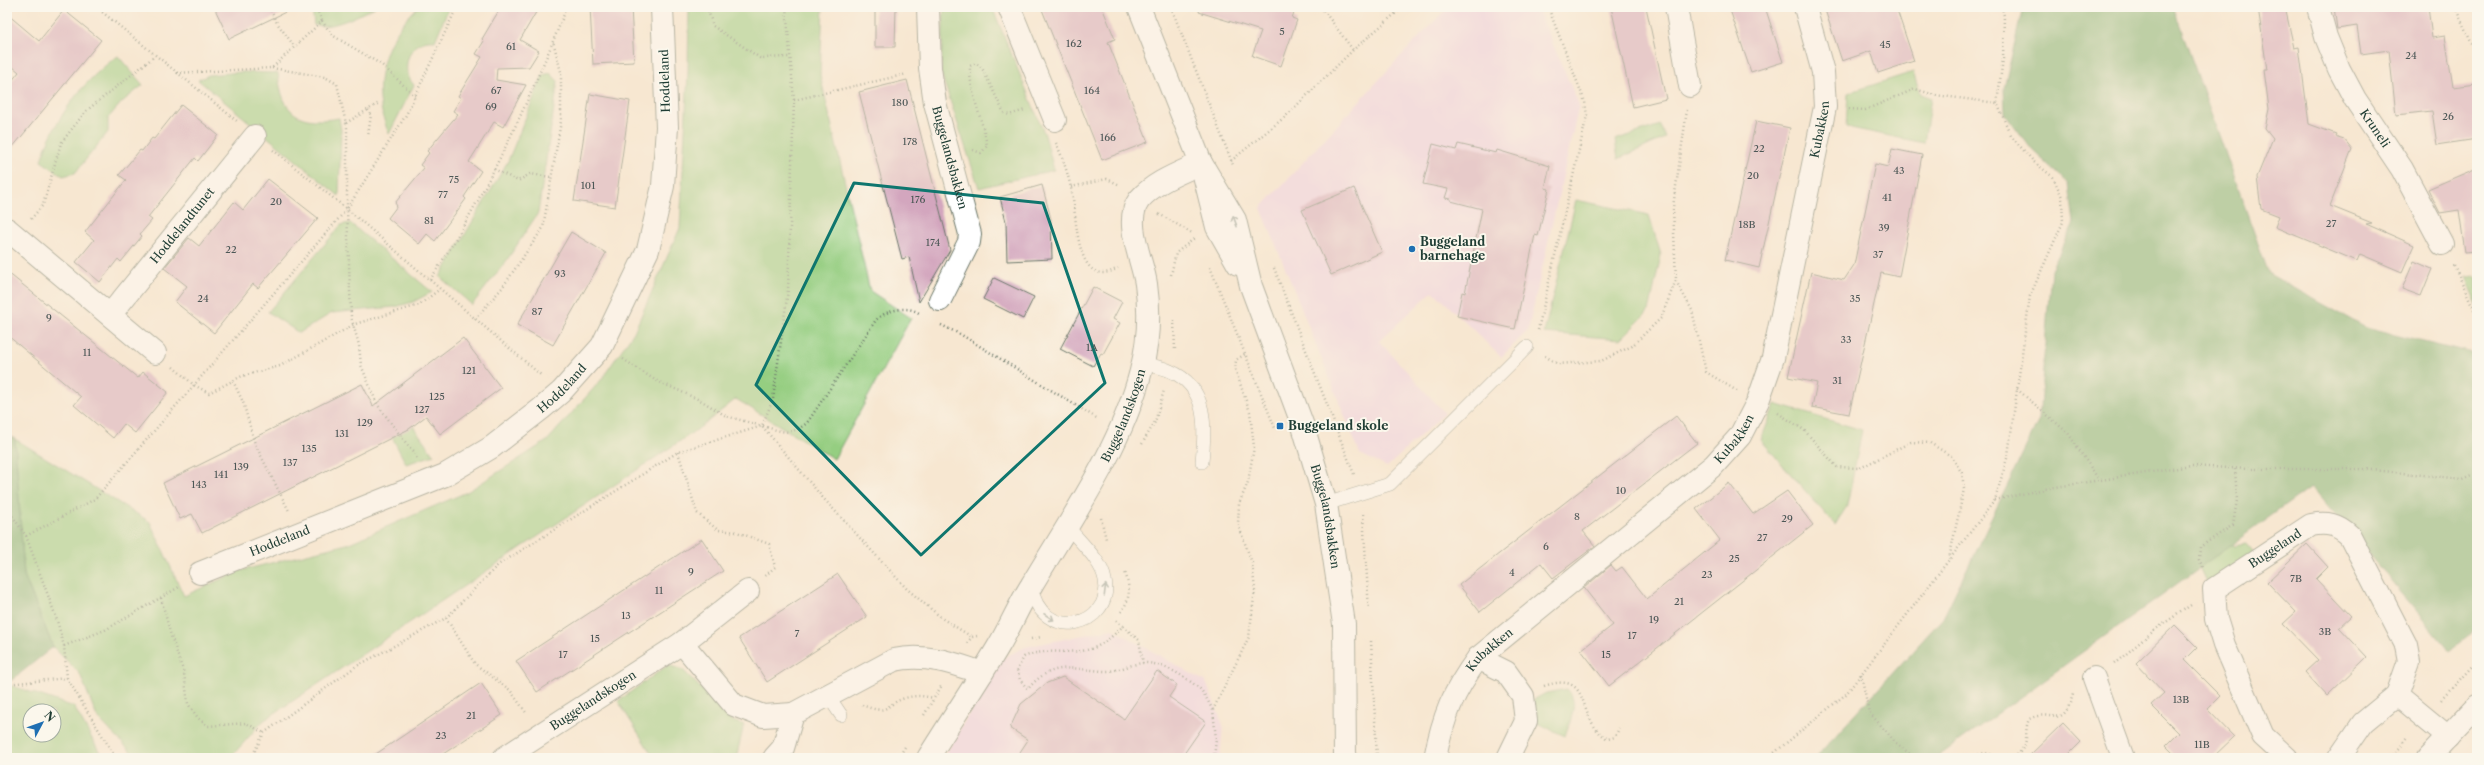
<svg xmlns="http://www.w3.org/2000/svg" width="2484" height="765" viewBox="0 0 2484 765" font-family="'Libre Caslon Text',serif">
  <rect width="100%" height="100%" fill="#fbf7ec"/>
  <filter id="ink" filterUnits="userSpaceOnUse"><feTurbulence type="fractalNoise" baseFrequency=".025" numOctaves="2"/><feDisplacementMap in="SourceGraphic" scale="8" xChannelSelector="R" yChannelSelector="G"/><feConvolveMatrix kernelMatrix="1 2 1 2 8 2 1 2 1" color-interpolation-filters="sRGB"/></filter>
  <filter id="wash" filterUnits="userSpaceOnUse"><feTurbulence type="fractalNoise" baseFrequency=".012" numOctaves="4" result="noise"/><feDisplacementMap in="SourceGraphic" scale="16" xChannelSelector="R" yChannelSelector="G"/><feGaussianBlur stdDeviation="0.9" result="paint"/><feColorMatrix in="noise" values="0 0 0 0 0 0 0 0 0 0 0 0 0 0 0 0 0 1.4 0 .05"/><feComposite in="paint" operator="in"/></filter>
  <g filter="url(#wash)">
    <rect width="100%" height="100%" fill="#f7e7d1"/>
    <g fill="#eed0e8">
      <polygon points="1448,7 1537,7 1579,105 1528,331 1501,357 1433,291 1379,341 1445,413 1387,467 1360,454 1261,208 1400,57"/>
      <polygon points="1113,629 1206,682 1223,725 1220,758 943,758 1001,659 1025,647"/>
    </g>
    <g fill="#95ce81" stroke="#5a865a" fill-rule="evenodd">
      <path d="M312,7H375C356,16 335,29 314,25Z"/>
      <path d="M418,7H449L435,41C410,38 398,68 414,85L389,134C369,88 382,40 418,7Z"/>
      <polygon points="689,7 823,7 820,75 870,291 911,318 834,459 736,399 698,429 263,721 230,758 137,758 97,717 80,674 53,647 24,575 15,439 150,522 184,596 239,571 347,544 467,492 547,441 601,380 634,332 680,228 688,73"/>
      <polygon points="944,7 992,7 1045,135 1054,170 979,188 941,73"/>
      <path d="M118,56L143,85L122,102L108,118V132L75,173L63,176L41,161C53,121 83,80 118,56Z"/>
      <path d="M241,72L278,73C282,115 299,125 339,118L341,130L339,196L198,80L209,75Z"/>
      <polygon points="1913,72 1920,94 1931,98 1924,143 1846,127 1848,93"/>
      <polygon points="550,73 558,81 538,213 507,260 472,305 440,277 508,161 543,75"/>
      <polygon points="1660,125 1665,138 1618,159 1615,140"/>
      <polygon points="1576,200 1649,215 1661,255 1649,311 1621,339 1544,333"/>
      <polygon points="350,223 432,292 413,302 395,307 332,313 299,333 268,312 341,225"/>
      <polygon points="2477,276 2477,305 2465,277"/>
      <polygon points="1775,404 1862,430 1847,506 1835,525 1761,440"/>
      <polygon points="410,422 434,455 406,464 388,429"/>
      <polygon points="2224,530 2234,545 2246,543 2255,554 2209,588 2198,565"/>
      <polygon points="668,665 683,670 733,721 744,725 736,758 654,758 618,701"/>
      <path d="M7,684L74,707L103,758H7ZM30,711H54V735H30Z"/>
      <path d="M1567,689C1580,703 1570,720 1565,736L1535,722L1533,700L1546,693Z"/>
    </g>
    <g fill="#78b16f" stroke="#4c7752">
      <polygon points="2023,7 2173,7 2269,274 2366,328 2477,355 2477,629 2450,650 2311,487 1936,758 1815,758 1943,618 2039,420 2051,269 2074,223 2069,184 2032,150 2005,113 2004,88"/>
      <polygon points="7,435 15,439 24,575 53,647 7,684"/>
    </g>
    <g id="blocks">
      <g fill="#d3a6be">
        <polygon points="214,7 296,7 229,39"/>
        <polygon points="501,7 539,7 520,40 539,51 529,67 497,68 496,80 526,85 503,127 494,122 469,162 481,171 464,197 466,199 435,241 427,234 419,244 388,218 397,206 395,203 424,168 420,165 429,153 427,151 458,114 453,111 461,98 458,96 482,57 476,54 484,41 482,39"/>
        <polygon points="590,7 631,7 634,62 593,64"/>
        <polygon points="875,7 896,7 895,47 875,47"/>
        <polygon points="1041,7 1102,7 1115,39 1108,42 1148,142 1102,160"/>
        <polygon points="1200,7 1296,7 1292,18 1297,20 1281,66 1252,56 1261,31 1199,12"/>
        <polygon points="1611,7 1646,7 1666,99 1633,107"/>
        <polygon points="1729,7 1765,7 1783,62 1751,72"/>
        <polygon points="1824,7 1896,7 1914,61 1878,73 1871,51 1842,61"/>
        <polygon points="2258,7 2285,7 2294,48 2299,47 2309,124 2336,134 2335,136 2344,139 2352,149 2330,206 2372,223 2366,224 2414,245 2402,272 2360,254 2357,261 2275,227 2279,216 2261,209 2257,177 2273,138 2265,128 2269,109 2264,70 2267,70"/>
        <polygon points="2334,7 2428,7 2432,38 2445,36 2453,87 2477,84 2477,139 2437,145 2432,111 2396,115 2389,50 2361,54 2357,26 2337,29"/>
        <polygon points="64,10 101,40 7,154 7,87 19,72 7,62 7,14 39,41"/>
        <polygon points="907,80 950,250 919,302 909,257 902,259 859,92"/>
        <polygon points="590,94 630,101 615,207 574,201"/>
        <polygon points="181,105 218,135 198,161 195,158 148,217 152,220 140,234 142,236 121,262 118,259 100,282 76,262 94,240 85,232 126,180 119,175 140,150 142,151 152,138 154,139"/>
        <polygon points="1756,121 1790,128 1759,268 1725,260"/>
        <polygon points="1433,144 1456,150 1458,144 1496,153 1497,150 1550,166 1545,188 1549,189 1538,236 1535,235 1515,329 1457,316 1462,292 1465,293 1482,209 1451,201 1451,199 1445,198 1448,189 1423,184"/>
        <polygon points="1892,149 1922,155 1899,277 1881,273 1849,414 1812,407 1817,383 1788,377 1811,272 1844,280 1854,265 1875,164 1888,167"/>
        <polygon points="2477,168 2477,251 2465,252 2459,210 2440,213 2428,189"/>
        <polygon points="268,179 318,218 258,288 253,284 214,333 175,302 187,286 164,268 189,238 199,246 234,202 243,210"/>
        <polygon points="1042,185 1051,219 1052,259 1007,261 1006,222 1000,197"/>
        <polygon points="1354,188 1382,252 1331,275 1302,210"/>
        <polygon points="571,232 606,253 553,345 517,325"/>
        <polygon points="2414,261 2432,269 2421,296 2402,289"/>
        <polygon points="7,272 138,378 143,372 168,392 135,433 124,424 113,438 74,405 81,397 7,335"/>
        <polygon points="994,278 1034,297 1023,319 983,299"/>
        <polygon points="1093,287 1122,302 1113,319 1120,323 1103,354 1101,353 1093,366 1060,349"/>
        <polygon points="463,338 501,388 440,434 426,416 409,429 202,533 192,514 180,519 163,483 362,384 373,406"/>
        <polygon points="1676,416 1697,443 1583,531 1595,546 1553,578 1541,563 1480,612 1459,585"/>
        <polygon points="1729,483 1753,514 1787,491 1813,525 1609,686 1581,650 1613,625 1584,588 1611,565 1616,571 1622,567 1647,599 1720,540 1696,509"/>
        <polygon points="702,539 723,571 537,692 516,661"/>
        <polygon points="2307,544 2328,567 2316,579 2351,616 2339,627 2367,657 2327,696 2305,672 2318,660 2283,624 2296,612 2267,582"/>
        <polygon points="838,574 867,617 767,682 739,638"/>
        <polygon points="2175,625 2197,647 2184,660 2220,696 2207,709 2234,737 2212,758 2178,758 2166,746 2179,733 2151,705 2164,693 2136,663"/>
        <polygon points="1157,671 1177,685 1169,697 1206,722 1181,758 1016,758 1028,740 1010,728 1021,704 1047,683 1063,677 1124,719"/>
        <polygon points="481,683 502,715 437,758 370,758"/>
        <polygon points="2063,723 2081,742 2065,758 2027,758"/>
      </g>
    </g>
  </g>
  <g filter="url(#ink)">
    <use href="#blocks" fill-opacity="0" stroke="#6b786b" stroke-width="1"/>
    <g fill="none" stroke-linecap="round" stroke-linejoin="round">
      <g stroke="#6b786b" stroke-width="14">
        <g id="lane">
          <path d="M1143,363C1152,366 1162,367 1170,371C1209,387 1205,428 1202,462"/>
          <polyline points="1326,504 1390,484 1527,347"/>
          <path d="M1031,586C1041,645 1114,627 1105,580C1102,561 1080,542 1068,527"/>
          <polyline points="829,697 841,715"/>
        </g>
      </g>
      <g stroke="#6b786b" stroke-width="24">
        <g id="street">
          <path id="s1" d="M928,7L930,68L935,103L970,234L969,242L940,300"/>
          <polyline points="1009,7 1055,120"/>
          <polyline points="1676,7 1690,86"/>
          <path id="s2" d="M2318,7L2326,37L2339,69L2355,99L2402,169L2442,244"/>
          <polyline points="7,229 155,353"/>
          <path id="s3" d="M110,315L255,136"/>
          <path id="s4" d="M200,573L445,475L492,447L541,409L561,392L602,346L648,250L663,186L667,127L662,7"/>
          <polyline points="682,643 734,705 763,716 793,714"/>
          <polyline points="1478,658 1506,672 1523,696 1526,721 1508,758"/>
          <polyline points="2094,678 2123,758"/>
          <path id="s5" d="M504,758L682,643L748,591"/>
          <path d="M774,758L783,748L793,714L894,660C924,653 953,663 982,673"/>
          <path id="s6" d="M928,758C951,721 976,684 998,647C1010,627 1019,605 1031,586C1072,517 1121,448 1141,371C1148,344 1150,312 1146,284C1143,261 1123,222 1139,200C1154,182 1180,173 1201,163"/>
          <path id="s7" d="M1435,758C1443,717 1453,692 1478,658L1714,465L1740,436L1758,401L1773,358L1825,107L1823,72L1805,7"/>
          <path id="s8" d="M2287,758L2263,736L2224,645L2216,619L2214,589L2311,525C2327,522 2338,524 2350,536L2406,645L2409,661L2397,695"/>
          <polyline points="2339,758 2363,723 2397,695 2448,737"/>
        </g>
      </g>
      <g stroke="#6b786b" stroke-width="24">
        <g id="secondary">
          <polyline points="1139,7 1201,163 1217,227 1238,264"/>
          <path id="s9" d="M1201,163L1235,220L1251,286L1303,426L1326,504L1344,624L1345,758"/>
          <polyline points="2428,758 2477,706"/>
        </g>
      </g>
      <g stroke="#6b786b" stroke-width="2.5" stroke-dasharray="1 3" stroke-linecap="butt">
        <polyline points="96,7 237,121"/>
        <polyline points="269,7 277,23 295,47"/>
        <polyline points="707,7 713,26 760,58 790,57"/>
        <polyline points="1171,7 1233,165"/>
        <polyline points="1321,7 1353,50"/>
        <polyline points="2455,7 2477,55"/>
        <polyline points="322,21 332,35 382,65 415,96"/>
        <polyline points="272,68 325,77 337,84 347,128 347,209 351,317 359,345 361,365 377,404 409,447 415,452 417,460"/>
        <polyline points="177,73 272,68 322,21 316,7"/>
        <polyline points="794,100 907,74"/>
        <polyline points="1849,109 1865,110 1915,89 1935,95 1997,103"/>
        <polyline points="368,110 371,115 368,136"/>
        <polyline points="346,123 379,103"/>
        <path d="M1056,143C1063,158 1069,177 1072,193C1077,216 1075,293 1118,268"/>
        <polyline points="273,150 347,209 542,376"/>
        <path d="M973,150L981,153L987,146C983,119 969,93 970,66L976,63L982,68L1004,113L1009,115L1025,110"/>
        <polyline points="1231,161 1286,116 1353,50 1403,7"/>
        <polyline points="494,169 518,181 530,174 551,177"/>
        <polyline points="1071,187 1107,179 1120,185"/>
        <polyline points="1159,214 1192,233"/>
        <polyline points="31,219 43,205 61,143 86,111 155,56"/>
        <polyline points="2454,265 2477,316"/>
        <polyline points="1210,267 1275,428"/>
        <polyline points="1274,268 1354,474"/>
        <polyline points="1171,275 1176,253 1195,238"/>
        <path d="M430,280C486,195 529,102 567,7"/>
        <polyline points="1676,281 1692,310 1706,372 1737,391"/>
        <polyline points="475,319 502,288 543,228 561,121 561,72 553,41"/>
        <polyline points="1174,320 1175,352"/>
        <polyline points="941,325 960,334 1098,419"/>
        <polyline points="1538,330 1587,115 1585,102 1548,7"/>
        <polyline points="1545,356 1558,364 1601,361 1632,346 1661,318 1676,280 1673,207 1687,110"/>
        <polyline points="623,359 655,380 702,401 726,416 762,426 824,499 907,589 943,619 972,637"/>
        <polyline points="173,367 194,385 209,393 242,376 280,366 355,324 419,305 440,289"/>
        <polyline points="233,381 243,402 255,444 289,511"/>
        <polyline points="2017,389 2068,433 2099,480"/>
        <polyline points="1778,413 1804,430 1837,467 1860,468 1911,442 1930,443 1951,456 1962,473 1964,489 1949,559"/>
        <path d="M763,426C783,432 790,436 807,423L876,320C886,310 907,305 919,313"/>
        <polyline points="1142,444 1155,422 1164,390"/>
        <polyline points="678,452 697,513 718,530 737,532 769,544 775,567 765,576"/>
        <polyline points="1995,500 2049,488 2191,466 2249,469 2363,469 2463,479 2477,473"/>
        <polyline points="7,501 11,514 26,536 56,617 64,646 67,678 116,758"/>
        <polyline points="1363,514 1369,610"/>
        <polyline points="1101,518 1106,539"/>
        <polyline points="26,536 95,499 347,209 406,115 457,7"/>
        <polyline points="2203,567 2199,560 2200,547 2233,525 2237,500 2235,469"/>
        <polyline points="161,598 171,636 184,673 188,704 198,718 208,726 246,723 264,733"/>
        <path d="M1121,612C1131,598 1130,588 1125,572"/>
        <polyline points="446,618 475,664 510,690 527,714"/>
        <path d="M1116,620L1123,626C1115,634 1106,642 1096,647C1073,657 1047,646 1024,657L1017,670L1020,680L1028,689C1051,661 1072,669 1104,671C1117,672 1130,664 1143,663C1162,662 1186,677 1200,689C1205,694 1209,704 1213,710"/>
        <polyline points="1123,626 1139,640 1143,663"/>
        <polyline points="1031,639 1041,637"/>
        <polyline points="1371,641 1377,758"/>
        <polyline points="967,643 972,637 977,636"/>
        <polyline points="64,646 105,630 181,586"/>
        <polyline points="2114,664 2156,629 2191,605"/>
        <polyline points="1861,674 1869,712 1896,743 1915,758"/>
        <polyline points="7,684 67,678"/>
        <path d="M1544,686C1595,669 1574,720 1608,739L1615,737L1619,728"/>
        <polyline points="2441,700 2477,661"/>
        <path d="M862,705C890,716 883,705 905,698C916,695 924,696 934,698"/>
        <polyline points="924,715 942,685"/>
        <polyline points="251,758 264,733 355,667 446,618 498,565 678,452 762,426 773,399 788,290 794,100 786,7"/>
        <polyline points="898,758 905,747"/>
        <polyline points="1214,758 1216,739 1213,710 1249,637 1255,590 1252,563 1238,524 1239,504 1248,482 1254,447 1250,412 1235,369 1236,360 1245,354"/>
        <polyline points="1768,758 1846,694 1995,500 2008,455 2030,296 2063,222 2062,197 2053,177 2034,162 2011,136 1997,103 2003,59 2004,16 2002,7"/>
        <path d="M1971,758C1984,751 1988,753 2001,758"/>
        <path d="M2014,758C2033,741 2022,737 2029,719C2053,707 2062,733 2073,694"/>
        <polyline points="2391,758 2409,737"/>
      </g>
      <use href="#lane" stroke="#fff" stroke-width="13"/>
      <use href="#street" stroke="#fff" stroke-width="22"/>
      <use href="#secondary" stroke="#fff" stroke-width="22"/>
    </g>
    <defs><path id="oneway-shaft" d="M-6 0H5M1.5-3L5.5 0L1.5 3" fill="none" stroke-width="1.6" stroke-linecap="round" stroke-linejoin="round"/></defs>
    <g stroke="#8f9e9a">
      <use href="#oneway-shaft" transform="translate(1235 221) rotate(-110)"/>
      <use href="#oneway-shaft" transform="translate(1105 590) rotate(-83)"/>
      <use href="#oneway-shaft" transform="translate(1049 617) rotate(33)"/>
    </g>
  </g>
  <path d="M0 0H2484V765H0ZM854,183L1043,203L1105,383L921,555L756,385Z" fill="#f7e7d1" fill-opacity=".55" fill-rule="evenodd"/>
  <path fill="none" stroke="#0f766e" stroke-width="3" stroke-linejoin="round" d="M854,183L1043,203L1105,383L921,555L756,385Z"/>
  <g fill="#1f6fb2" stroke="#fbf7ec" stroke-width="1.5">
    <circle cx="1412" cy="249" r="4"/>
    <rect x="1276" y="422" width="8" height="8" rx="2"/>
  </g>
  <g text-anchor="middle" stroke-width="4" stroke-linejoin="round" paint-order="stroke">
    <g font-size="10" fill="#4c5756">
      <text x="1282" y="35">5</text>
      <text x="1074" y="47">162</text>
      <text x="1885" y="48">45</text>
      <text x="511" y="50">61</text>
      <text x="2411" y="59">24</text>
      <text x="496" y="94">67</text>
      <text x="1092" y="94">164</text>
      <text x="900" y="106">180</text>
      <text x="491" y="110">69</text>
      <text x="2448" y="120">26</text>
      <text x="1108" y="141">166</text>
      <text x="910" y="145">178</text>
      <text x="1759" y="152">22</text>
      <text x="1899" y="174">43</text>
      <text x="1753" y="179">20</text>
      <text x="454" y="183">75</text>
      <text x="588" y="189">101</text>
      <text x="443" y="198">77</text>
      <text x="1887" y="201">41</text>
      <text x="918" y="203">176</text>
      <text x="276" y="205">20</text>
      <text x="429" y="224">81</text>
      <text x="2331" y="227">27</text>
      <text x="1747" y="228">18B</text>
      <text x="1884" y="231">39</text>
      <text x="933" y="246">174</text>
      <text x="231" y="253">22</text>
      <text x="1878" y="258">37</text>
      <text x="560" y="277">93</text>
      <text x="203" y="302">24</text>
      <text x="1855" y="302">35</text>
      <text x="537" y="315">87</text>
      <text x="49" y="321">9</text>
      <text x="1846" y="343">33</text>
      <text x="1092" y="351">1A</text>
      <text x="87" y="356">11</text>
      <text x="469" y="374">121</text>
      <text x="1837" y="384">31</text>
      <text x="437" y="400">125</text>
      <text x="422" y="413">127</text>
      <text x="365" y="426">129</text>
      <text x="342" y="437">131</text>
      <text x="309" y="452">135</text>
      <text x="290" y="466">137</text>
      <text x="241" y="470">139</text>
      <text x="221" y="478">141</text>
      <text x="199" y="488">143</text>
      <text x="1621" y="494">10</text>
      <text x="1577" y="520">8</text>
      <text x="1787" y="522">29</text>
      <text x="1762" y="541">27</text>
      <text x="1546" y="550">6</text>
      <text x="1734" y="562">25</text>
      <text x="691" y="575">9</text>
      <text x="1512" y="576">4</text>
      <text x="1707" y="578">23</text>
      <text x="2296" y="582">7B</text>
      <text x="659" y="594">11</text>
      <text x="1679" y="605">21</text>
      <text x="626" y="619">13</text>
      <text x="1654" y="623">19</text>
      <text x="2325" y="635">3B</text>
      <text x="797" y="637">7</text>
      <text x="1632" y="639">17</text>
      <text x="595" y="642">15</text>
      <text x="563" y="658">17</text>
      <text x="1606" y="658">15</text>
      <text x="2181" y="703">13B</text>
      <text x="471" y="719">21</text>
      <text x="441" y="739">23</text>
      <text x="2202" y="748">11B</text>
    </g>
    <g font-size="12" fill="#1f3d34" stroke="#fbf7ec">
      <text transform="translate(665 81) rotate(-92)" y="4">Hoddeland</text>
      <text dy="4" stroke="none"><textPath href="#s2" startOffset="135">Kruneli</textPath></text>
      <text dy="4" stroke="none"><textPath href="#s7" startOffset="772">Kubakken</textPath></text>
      <text dy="4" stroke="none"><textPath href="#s1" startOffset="153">Buggelandsbakken</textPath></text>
      <text dy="4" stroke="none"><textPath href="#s3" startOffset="115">Hoddelandtunet</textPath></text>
      <text dy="4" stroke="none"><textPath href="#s4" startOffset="410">Hoddeland</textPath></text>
      <text dy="4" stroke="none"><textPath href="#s6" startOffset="395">Buggelandskogen</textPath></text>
      <text dy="4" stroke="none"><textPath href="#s7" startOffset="448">Kubakken</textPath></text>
      <text dy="4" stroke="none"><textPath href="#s9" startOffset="377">Buggelandsbakken</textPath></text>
      <text dy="4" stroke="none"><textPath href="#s4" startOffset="86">Hoddeland</textPath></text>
      <text dy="4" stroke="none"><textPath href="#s8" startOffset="262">Buggeland</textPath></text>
      <text dy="4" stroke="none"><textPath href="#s7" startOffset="124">Kubakken</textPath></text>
      <text dy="4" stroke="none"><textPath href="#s5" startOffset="106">Buggelandskogen</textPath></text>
    </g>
    <g font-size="12" font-weight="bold" fill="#1f3d34" stroke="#fbf7ec" text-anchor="start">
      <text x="1420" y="246">Buggeland<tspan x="1420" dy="14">barnehage</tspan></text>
      <text x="1288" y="430">Buggeland skole</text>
    </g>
  </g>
  <rect width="2484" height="765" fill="none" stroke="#fbf7ec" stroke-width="24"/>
  <g transform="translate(42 723) rotate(49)"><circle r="19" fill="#fbf7ec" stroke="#a3ada2"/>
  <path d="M0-3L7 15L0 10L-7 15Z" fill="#1f6fb2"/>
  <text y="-6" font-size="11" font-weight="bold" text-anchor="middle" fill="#1f3d34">N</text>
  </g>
</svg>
